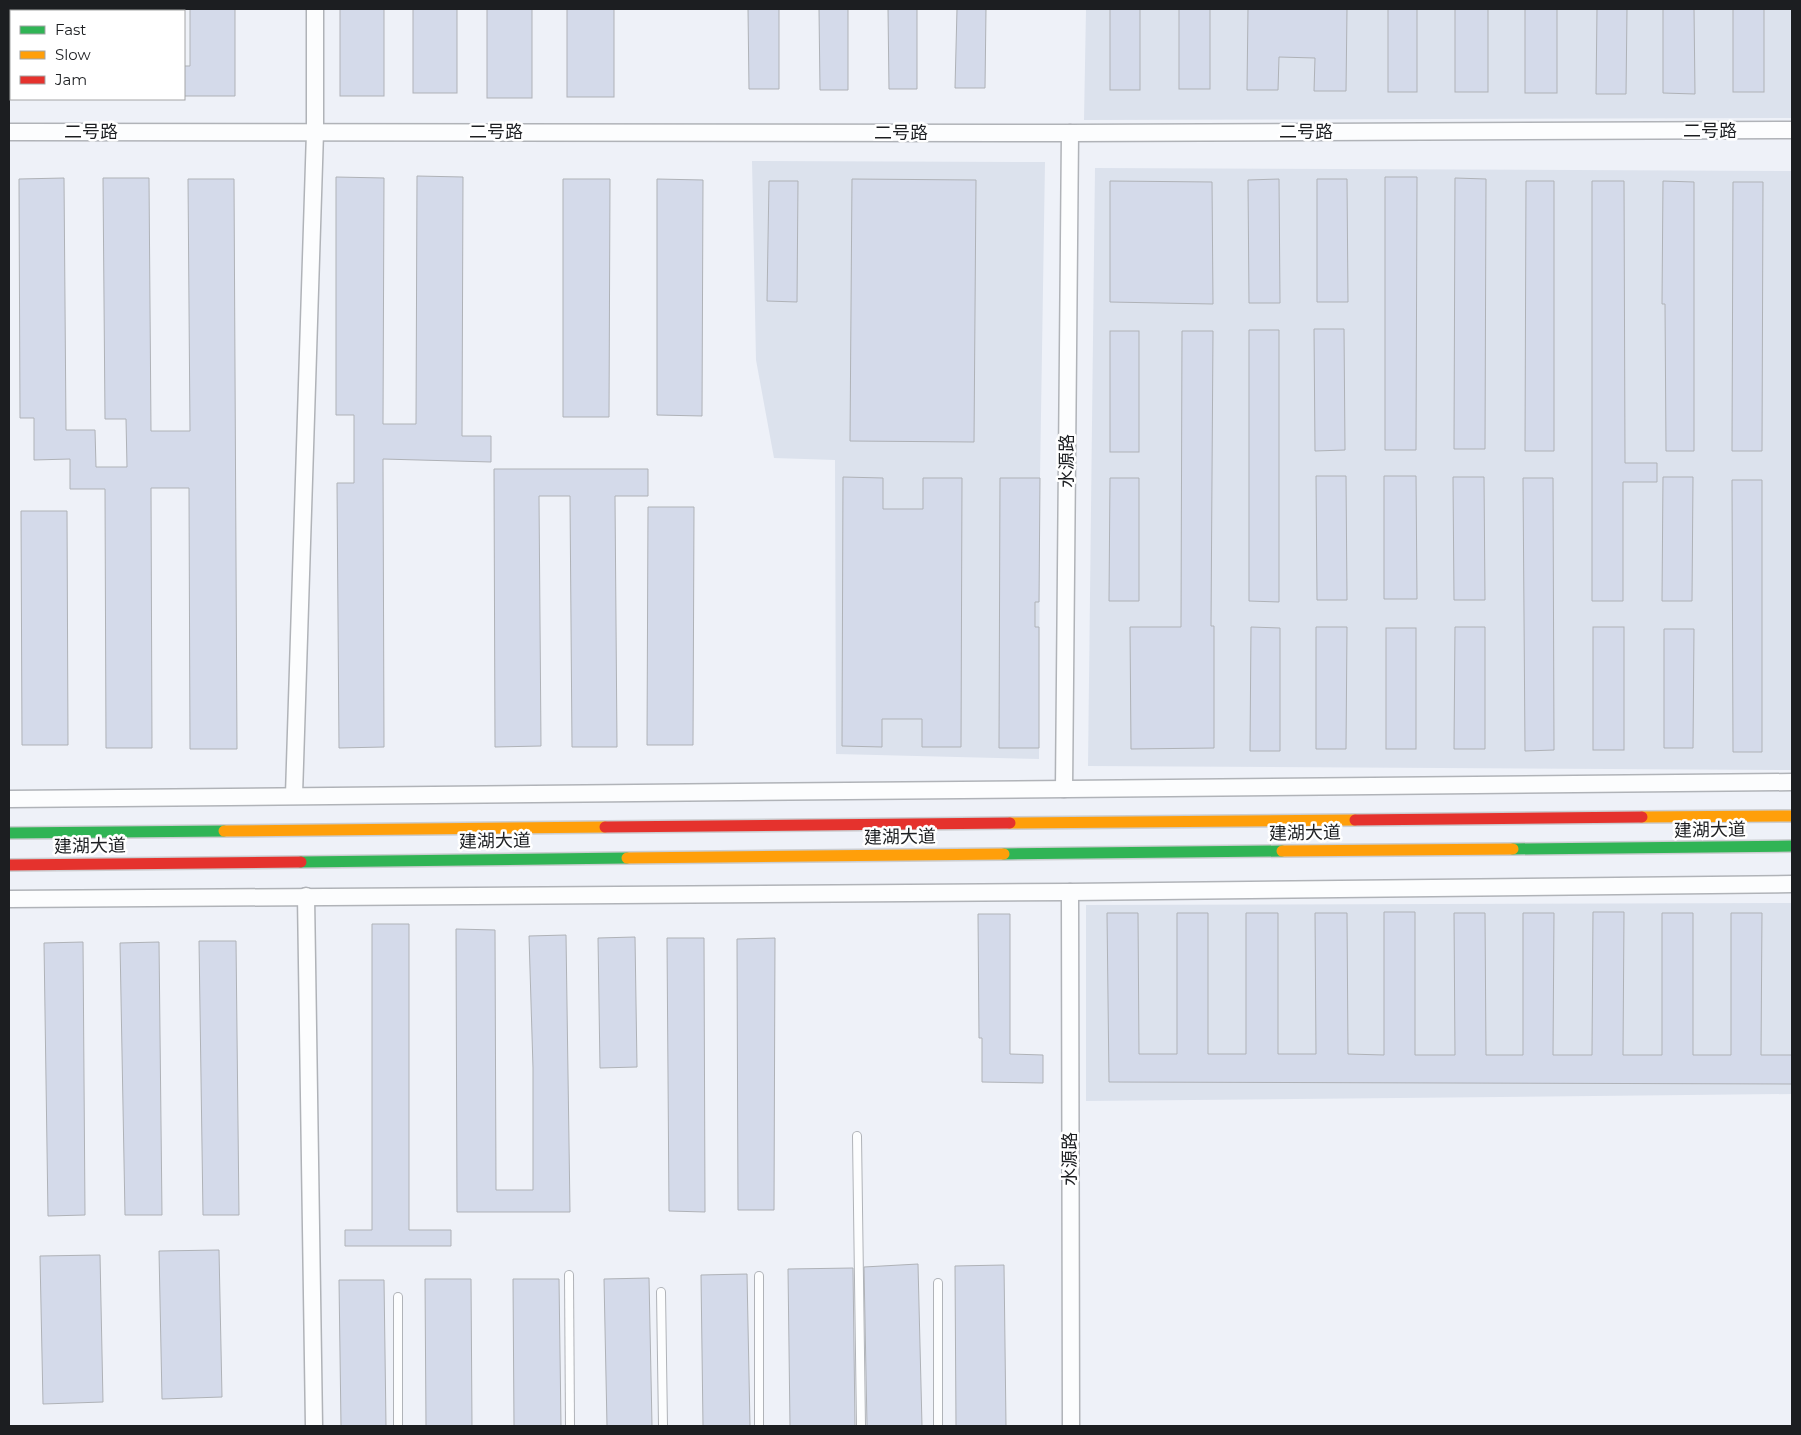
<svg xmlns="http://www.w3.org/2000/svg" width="1801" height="1435" viewBox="0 0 1801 1435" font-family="Montserrat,'Noto Sans SC',sans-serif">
  <rect width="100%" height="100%" fill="#eef1f8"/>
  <g fill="#dce2ed">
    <polygon points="1086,9 1792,9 1792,118 1084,120"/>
    <polygon points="752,161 1045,162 1040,478 1039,759 836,754 835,460 774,458 756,360"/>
    <polygon points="1095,168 1792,171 1792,770 1088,766"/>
    <polygon points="1792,903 1792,1094 1086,1101 1086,905"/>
  </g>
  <g fill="#d4daea" stroke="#afb2b7">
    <polygon points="190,9 235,9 235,96 184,96 184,66 190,66"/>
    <rect x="340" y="9" width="44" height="87"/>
    <rect x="413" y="9" width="44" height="84"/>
    <rect x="487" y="9" width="45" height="89"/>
    <rect x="567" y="9" width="47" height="88"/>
    <polygon points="748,9 779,9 779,89 749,89"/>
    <polygon points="819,9 848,9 848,90 820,90"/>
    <polygon points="888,9 917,9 917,89 889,89"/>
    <polygon points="957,9 986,9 985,88 955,88"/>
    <rect x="1110" y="9" width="30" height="81"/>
    <rect x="1179" y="9" width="31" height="80"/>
    <polygon points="1248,9 1347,9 1346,91 1314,91 1315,58 1279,57 1278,90 1247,90"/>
    <rect x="1388" y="9" width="29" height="83"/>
    <rect x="1455" y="9" width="33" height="83"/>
    <rect x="1525" y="9" width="32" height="84"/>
    <polygon points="1597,9 1627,9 1626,94 1596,94"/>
    <polygon points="1663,9 1694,9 1695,94 1663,93"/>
    <rect x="1733" y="9" width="31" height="83"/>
    <polygon points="417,176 463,177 462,436 491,436 491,462 383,459 384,747 339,748 337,483 354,483 354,415 336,415 336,177 384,178 383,424 416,424"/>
    <polygon points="1385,177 1417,177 1416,450 1385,450"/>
    <polygon points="64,178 66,430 95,430 96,467 127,467 126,419 105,419 103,178 149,178 151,431 190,431 188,179 234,179 237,749 190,749 189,488 151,488 152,748 106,748 105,489 70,489 70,459 34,460 34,418 20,418 19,179"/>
    <polygon points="1455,178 1486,179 1485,449 1454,449"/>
    <polygon points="563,179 610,179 609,417 563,417"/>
    <polygon points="657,179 703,180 702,416 657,415"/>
    <polygon points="852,179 976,180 974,442 850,441"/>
    <polygon points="1279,179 1280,303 1249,303 1248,180"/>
    <polygon points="1317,179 1347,179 1348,302 1317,302"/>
    <polygon points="769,181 798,181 797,302 767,301"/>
    <polygon points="1110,181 1212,182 1213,304 1110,302"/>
    <polygon points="1526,181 1554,181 1554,451 1525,451"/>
    <polygon points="1592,181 1624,181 1625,463 1657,463 1657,482 1623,482 1623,601 1592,601"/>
    <polygon points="1663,181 1694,182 1694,451 1666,451 1665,304 1662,304"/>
    <polygon points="1733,182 1763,182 1762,451 1732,451"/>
    <polygon points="1314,329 1344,329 1345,450 1315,451"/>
    <polygon points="1249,330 1279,330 1279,602 1249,601"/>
    <rect x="1110" y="331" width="29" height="121"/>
    <polygon points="1182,331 1213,331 1211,626 1214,626 1214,748 1131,749 1130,627 1181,627"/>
    <polygon points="494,469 648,469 648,496 615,496 617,747 572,747 570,496 539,496 541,746 495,747"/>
    <polygon points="1316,476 1346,476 1347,600 1317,600"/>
    <polygon points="1384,476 1416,476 1417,599 1384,599"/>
    <polygon points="843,477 883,478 883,509 923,509 923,478 962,478 961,747 922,747 922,719 882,719 882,747 842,746"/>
    <polygon points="1453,477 1484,477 1485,600 1454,600"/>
    <polygon points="1663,477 1693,477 1692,601 1662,601"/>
    <polygon points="1000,478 1040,478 1039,602 1035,602 1035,627 1039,627 1039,748 999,748"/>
    <polygon points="1110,478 1139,478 1139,601 1109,601"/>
    <polygon points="1523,478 1553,478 1554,750 1525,751"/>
    <polygon points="1732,480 1762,480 1762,752 1733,752"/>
    <polygon points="648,507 694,507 693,745 647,745"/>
    <polygon points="21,511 67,511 68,745 22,745"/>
    <polygon points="1251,627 1280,628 1280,751 1250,751"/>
    <polygon points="1316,627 1347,627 1346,749 1316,749"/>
    <polygon points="1455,627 1485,627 1485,749 1454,749"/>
    <rect x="1593" y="627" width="31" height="123"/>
    <rect x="1386" y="628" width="30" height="121"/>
    <polygon points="1664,629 1694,629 1693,748 1664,748"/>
    <polygon points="1384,912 1415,912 1415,1055 1455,1055 1454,913 1485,913 1486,1055 1523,1055 1523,913 1554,913 1553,1055 1592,1055 1593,912 1624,912 1623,1055 1662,1055 1662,913 1693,913 1693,1055 1731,1055 1731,913 1762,913 1761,1055 1792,1055 1792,1084 1109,1082 1107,913 1138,913 1139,1054 1177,1054 1177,913 1208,913 1208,1054 1246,1054 1246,913 1278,913 1278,1054 1316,1054 1315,913 1347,913 1348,1054 1384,1055"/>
    <polygon points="978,914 1010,914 1010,1054 1043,1055 1043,1083 982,1082 982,1038 979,1038"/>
    <polygon points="372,924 409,924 409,1230 451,1230 451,1246 345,1246 345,1230 372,1230"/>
    <polygon points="456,929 495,930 496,1190 533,1190 533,1068 529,936 566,935 570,1212 457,1212"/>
    <polygon points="635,937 637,1067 600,1068 598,938"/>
    <polygon points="667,938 704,938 705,1212 669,1211"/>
    <polygon points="775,938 774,1210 738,1210 737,939"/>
    <polygon points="199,941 236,941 239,1215 203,1215"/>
    <polygon points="83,942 85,1215 48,1216 44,943"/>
    <polygon points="159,942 162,1215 125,1215 120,943"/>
    <polygon points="219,1250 222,1397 162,1399 159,1251"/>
    <polygon points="100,1255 103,1402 43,1404 40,1256"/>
    <polygon points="918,1264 922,1426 867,1426 864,1267"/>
    <polygon points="1004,1265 1006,1426 956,1426 955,1266"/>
    <polygon points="853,1268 855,1426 790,1426 788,1269"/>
    <polygon points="747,1274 750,1426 703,1426 701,1275"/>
    <polygon points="649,1278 652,1426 607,1426 604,1279"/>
    <polygon points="425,1279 471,1279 472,1426 426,1426"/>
    <polygon points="513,1279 559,1279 561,1426 514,1426"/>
    <polygon points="339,1280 384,1280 386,1426 341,1426"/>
  </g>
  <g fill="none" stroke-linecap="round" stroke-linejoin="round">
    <g stroke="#b0b3b8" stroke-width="10">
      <g id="lane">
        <polyline points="857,1136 861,1426"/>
        <polyline points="569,1275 570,1426"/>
        <polyline points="759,1276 759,1426"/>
        <polyline points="938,1283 938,1426"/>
        <polyline points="661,1292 663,1426"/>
        <polyline points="398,1297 398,1426"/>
      </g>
    </g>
    <g stroke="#b0b3b8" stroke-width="19">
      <g id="street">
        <polyline points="9,132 1070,133 1792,130"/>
        <polyline points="1064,789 1070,133"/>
        <polyline points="294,795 315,132 315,9"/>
        <polyline points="9,799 1792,782"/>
        <polyline points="1070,892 1071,1426"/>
        <polyline points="306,896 314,1426"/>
        <polyline points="9,899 1070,892 1792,884"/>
      </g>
    </g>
    <g stroke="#cbcdd0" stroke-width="14">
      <g id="fast">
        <polyline points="9,833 224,831"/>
        <polyline points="1513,849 1792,846"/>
        <polyline points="1004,854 1282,851"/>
        <polyline points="301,862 627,858"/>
      </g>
    </g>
    <g stroke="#cbcdd0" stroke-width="14">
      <g id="slow">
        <polyline points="1642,817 1792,816"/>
        <polyline points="1010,823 1355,820"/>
        <polyline points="224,831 605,827"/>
        <polyline points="1282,851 1513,849"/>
        <polyline points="627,858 1004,854"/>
      </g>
    </g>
    <g stroke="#cbcdd0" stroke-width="14">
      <g id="jam">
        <polyline points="1355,820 1642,817"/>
        <polyline points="605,827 1010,823"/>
        <polyline points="9,865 301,862"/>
      </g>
    </g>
    <use href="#lane" stroke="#fcfdfe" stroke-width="8"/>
    <use href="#street" stroke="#fcfdfe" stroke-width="16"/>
    <use href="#fast" stroke="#30b455" stroke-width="11"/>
    <use href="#slow" stroke="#ff9f0a" stroke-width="11"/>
    <use href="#jam" stroke="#e5322d" stroke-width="11"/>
  </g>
  <g text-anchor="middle" stroke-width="5" stroke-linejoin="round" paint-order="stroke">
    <g font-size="18" fill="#1c1e21" stroke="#fff">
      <text x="1710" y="137">二号路</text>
      <text x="91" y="138">二号路</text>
      <text x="496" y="138">二号路</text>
      <text x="1306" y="138">二号路</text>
      <text x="901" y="139">二号路</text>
      <text transform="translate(1067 461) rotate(-90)" y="6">水源路</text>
      <text transform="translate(1710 830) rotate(-1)" y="6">建湖大道</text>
      <text transform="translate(1305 833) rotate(-1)" y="6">建湖大道</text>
      <text transform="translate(900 837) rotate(-1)" y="6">建湖大道</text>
      <text transform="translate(495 841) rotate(-1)" y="6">建湖大道</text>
      <text transform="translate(90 846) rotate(-1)" y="6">建湖大道</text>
      <text transform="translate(1070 1159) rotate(-90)" y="6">水源路</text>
    </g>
  </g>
  <rect width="1801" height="1435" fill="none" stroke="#1c1e21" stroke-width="20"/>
  <rect x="10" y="10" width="175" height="90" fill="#ffffff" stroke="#a4a5a6"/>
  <rect x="20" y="26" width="25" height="8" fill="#30b455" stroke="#a4a5a6"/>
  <text x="55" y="35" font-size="15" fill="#1c1e21">Fast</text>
  <rect x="20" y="51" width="25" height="8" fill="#ff9f0a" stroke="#a4a5a6"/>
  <text x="55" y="60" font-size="15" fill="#1c1e21">Slow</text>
  <rect x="20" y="76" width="25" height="8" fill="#e5322d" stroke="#a4a5a6"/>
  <text x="55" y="85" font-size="15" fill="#1c1e21">Jam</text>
</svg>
